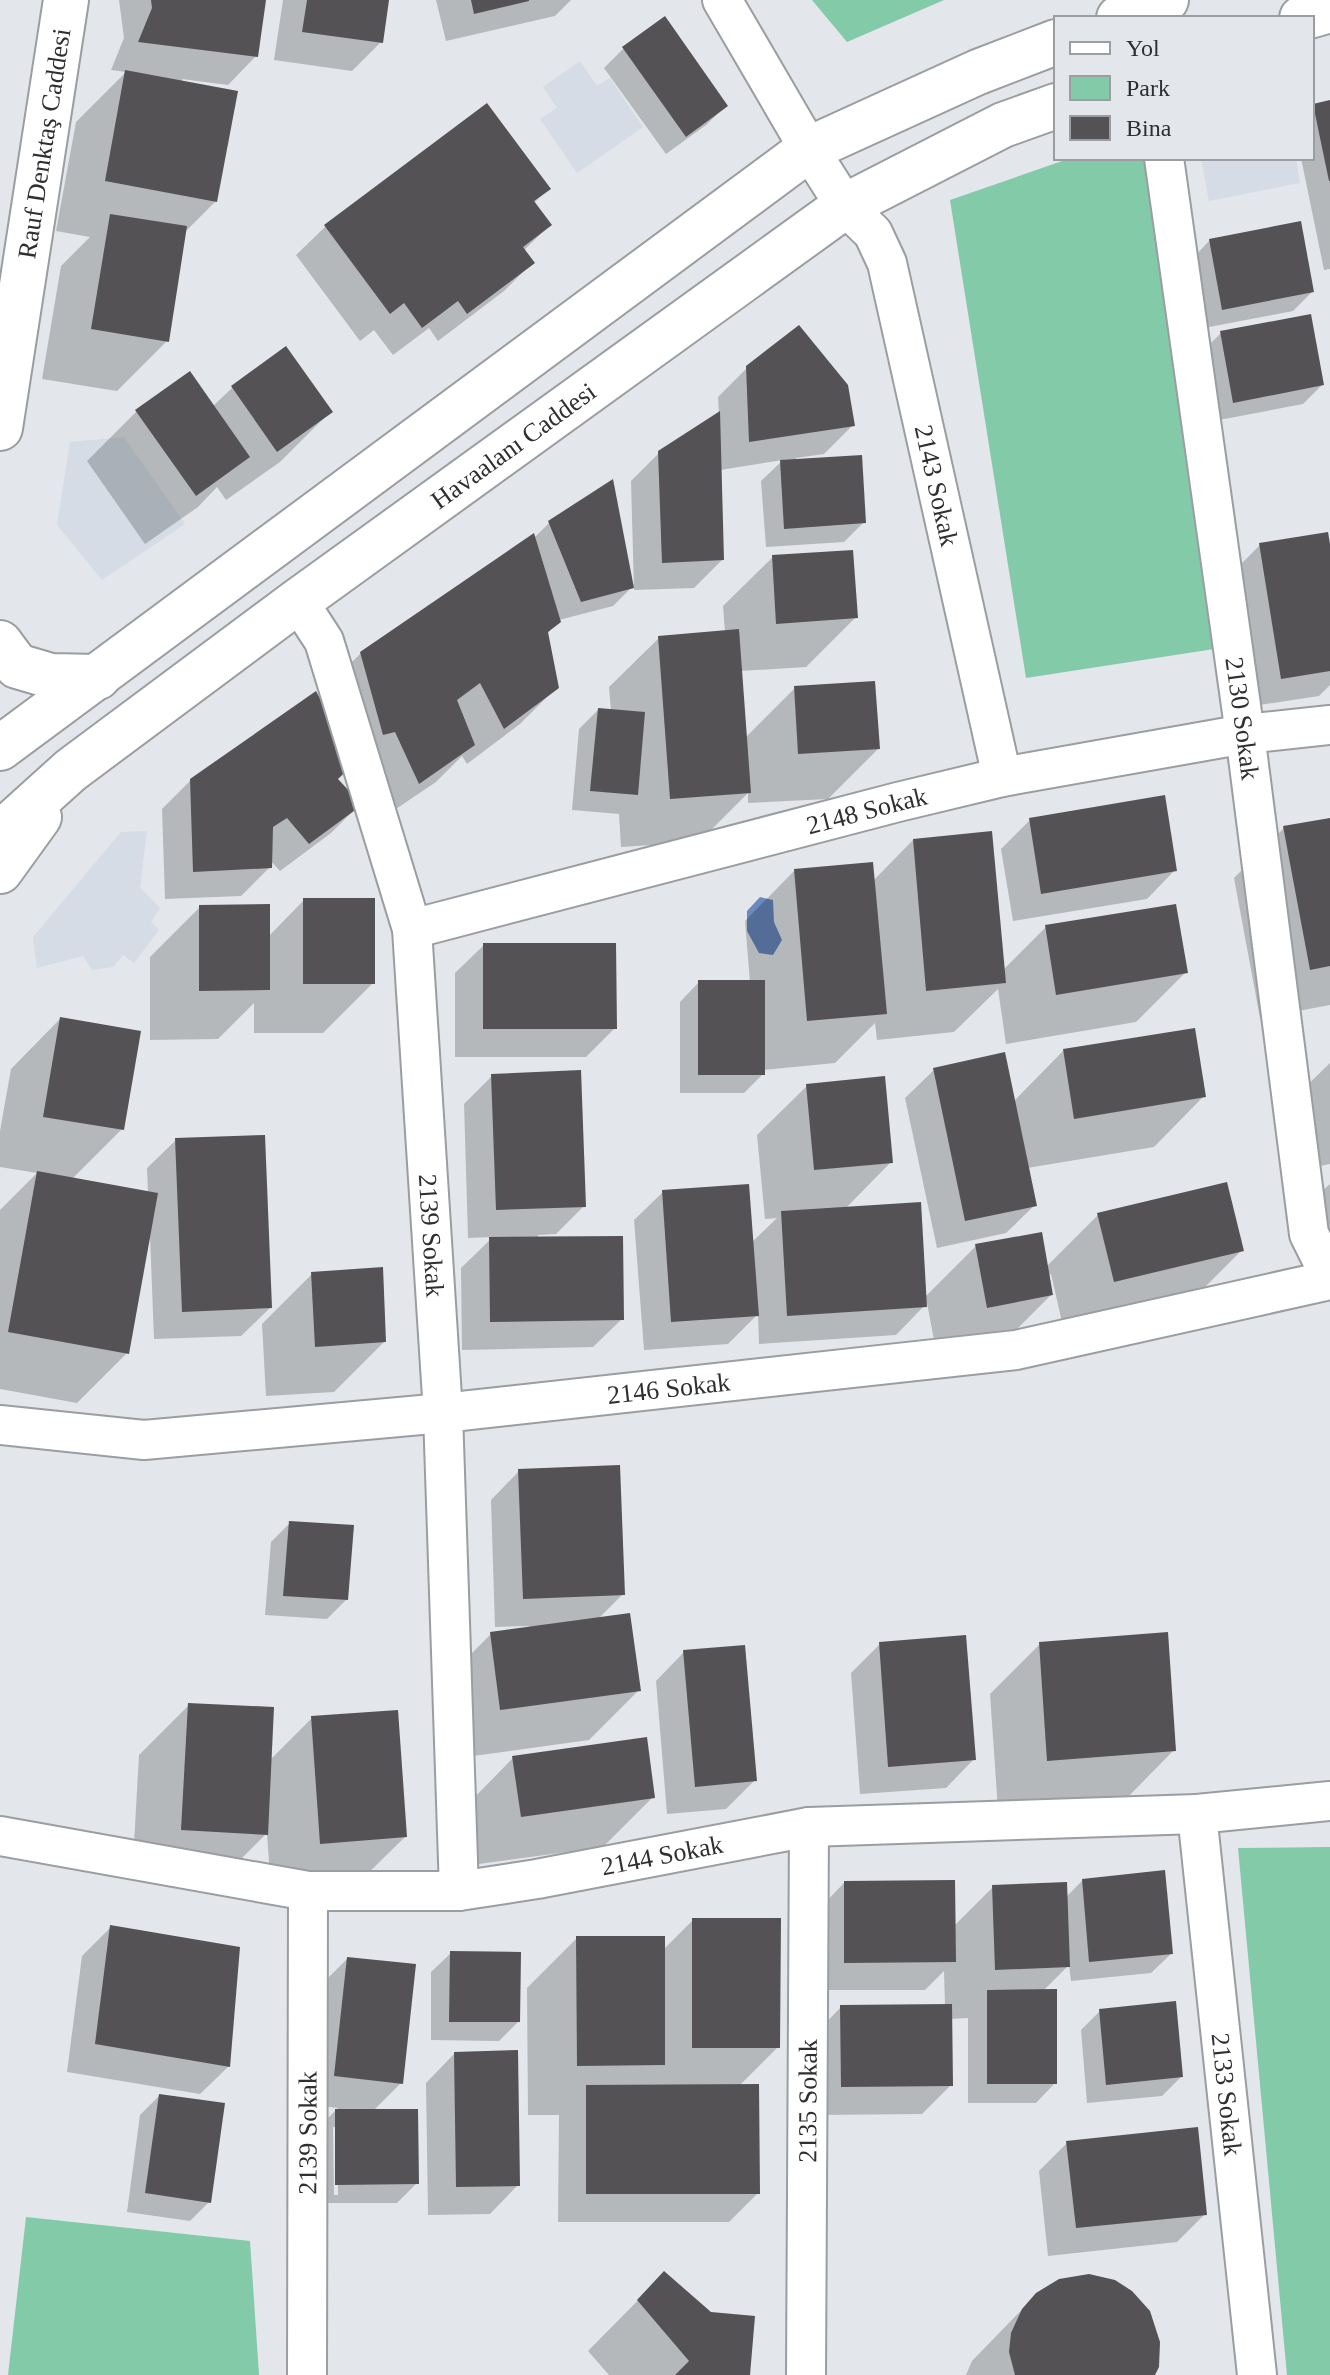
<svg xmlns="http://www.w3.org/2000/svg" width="1330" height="2375" viewBox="0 0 1330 2375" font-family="Georgia,serif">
  <rect width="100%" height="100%" fill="#e3e6ea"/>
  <g fill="#d5dce6">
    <polygon points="580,61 597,86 610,78 643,127 577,173 540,119 557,108 543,87"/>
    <polygon points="1201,158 1296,158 1300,183 1209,201"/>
    <polygon points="124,437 185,524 102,580 57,525 70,442"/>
    <polygon points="147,831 140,888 160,908 151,922 159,930 134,963 123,955 113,967 92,970 83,956 37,968 33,937 121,832"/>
  </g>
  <g fill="#83caa9">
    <polygon points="812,0 944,0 847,42"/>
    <polygon points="1071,158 1147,158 1214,649 1026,678 950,200"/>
    <polygon points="1330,1847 1330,2375 1287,2375 1238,1848"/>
    <polygon points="26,2217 250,2241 259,2375 8,2375"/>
  </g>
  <polygon fill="#6a89bf" points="760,897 773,900 774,922 782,940 773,955 759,953 747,931 747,911"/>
  <g fill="#0003" fill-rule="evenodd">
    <polygon points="119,0 264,0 256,56 228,85 182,79 216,201 184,233 167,341 117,391 42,379 61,266 90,237 56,231 76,122 126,72 111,70 124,38"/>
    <polygon points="283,0 387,0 381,42 352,71 274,60"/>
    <polygon points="436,0 571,0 555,16 446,41"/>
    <polygon points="664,19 726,106 706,125 666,154 604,68 623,49"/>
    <polygon points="1330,102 1330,269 1324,270 1301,158 1312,158 1312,107"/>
    <polygon points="487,106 548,189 534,203 550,225 523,251 532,263 504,291 438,341 429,328 393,355 374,330 360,341 296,255 325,227"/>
    <polygon points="1210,240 1312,292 1293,311 1204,328 1191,260"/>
    <polygon points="1221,333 1322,385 1303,404 1214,421 1202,352"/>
    <polygon points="286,349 330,412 280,462 226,500 217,487 198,507 145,544 87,461 136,412 212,407 232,388"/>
    <polygon points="747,368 853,425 824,454 796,458 796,461 864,522 844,542 766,547 761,481 783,460 720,470 722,560 694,588 634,590 631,481 660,452 719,414 718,397"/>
    <polygon points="549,523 634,585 613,606 559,620 546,635 557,687 520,724 467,764 462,756 436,782 381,819 346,771 336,779 359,805 331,833 280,871 270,860 270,867 241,896 165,899 162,809 191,780 332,724 324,690 361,653 534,538"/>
    <polygon points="1260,545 1330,557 1330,685 1319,696 1253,706 1232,573"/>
    <polygon points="773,557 856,617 806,667 740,671 745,738 795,688 878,749 828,799 748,803 748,793 699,842 621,847 619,814 572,810 579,729 598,710 611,711 609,687 659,638 725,632 723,606"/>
    <polygon points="1030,820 1175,870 1147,899 1013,921 1001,849"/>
    <polygon points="1330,820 1330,1005 1260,1018 1234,878 1284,828"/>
    <polygon points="913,840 1003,970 1046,927 1186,972 1136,1022 1006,1044 998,989 954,1032 877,1040 875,1023 835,1063 763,1070 763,1074 744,1093 680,1093 680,1002 699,982 750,982 745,921 794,871 873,881"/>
    <polygon points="304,900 373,983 323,1033 254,1033 254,1003 218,1039 150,1040 150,957 200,907 268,937"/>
    <polygon points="484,945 615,1028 586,1057 455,1057 455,973"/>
    <polygon points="60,1019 122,1129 72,1179 148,1193 147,1168 176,1140 270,1308 241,1336 154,1339 150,1236 127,1353 77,1403 0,1389 0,1210 37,1173 0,1167 0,1131 11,1069"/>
    <polygon points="1063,1051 1203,1097 1154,1147 1027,1168 1035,1205 1006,1233 937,1248 905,1098 934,1070 1013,1102"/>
    <polygon points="1330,1063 1330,1164 1310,1168 1295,1097"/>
    <polygon points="492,1076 584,1206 556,1234 538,1235 538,1239 622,1319 593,1347 462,1350 461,1268 493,1237 468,1238 464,1104"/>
    <polygon points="807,1086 891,1162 845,1209 924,1298 976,1246 1046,1267 1098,1215 1242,1250 1192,1300 1064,1331 1051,1274 1048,1275 1051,1295 1001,1345 937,1356 927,1303 896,1335 759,1344 758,1314 728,1344 644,1350 634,1220 663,1192 751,1243 777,1218 765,1219 757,1135"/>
    <polygon points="1330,1184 1330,1233 1321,1192"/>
    <polygon points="312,1274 384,1342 334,1392 266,1396 262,1324"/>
    <polygon points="519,1471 623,1594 598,1619 639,1690 589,1740 451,1759 441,1684 491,1634 530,1629 529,1626 495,1627 491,1500"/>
    <polygon points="290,1523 346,1600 327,1619 265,1615 271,1542"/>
    <polygon points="880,1644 974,1759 946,1788 860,1794 851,1673"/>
    <polygon points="1040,1644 1174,1750 1125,1800 998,1810 990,1694"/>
    <polygon points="684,1652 755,1780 726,1809 667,1814 656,1681"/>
    <polygon points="189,1705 269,1761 312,1718 405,1837 355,1886 271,1892 267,1833 216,1884 132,1879 139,1755"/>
    <polygon points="513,1758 653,1797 603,1847 471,1865 464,1808"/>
    <polygon points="1083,1880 1171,1954 1151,1973 1071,1981 1069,1965 1043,1991 1055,2083 1036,2103 968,2103 968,2018 950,2019 951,2085 922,2114 814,2115 813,2036 841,2007 945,2006 944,1971 925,1990 816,1990 816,1912 844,1883 954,1926 993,1887 1065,1898"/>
    <polygon points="693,1920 778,2047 739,2086 758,2193 729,2222 558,2222 559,2115 528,2115 527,1988 577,1938 663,1950"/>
    <polygon points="111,1927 229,2066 200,2094 67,2072 82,1956"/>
    <polygon points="451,1953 518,2022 499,2041 431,2040 431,1972"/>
    <path d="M347,1959L401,2083L373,2111L417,2183L397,2203H317L316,2130L338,2108L306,2104L319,1987ZM333,2127H337L338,2195H334Z"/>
    <polygon points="1100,2011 1181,2077 1162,2096 1087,2103 1081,2030"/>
    <polygon points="454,2054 518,2185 490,2214 428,2215 426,2083"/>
    <polygon points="159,2096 209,2202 190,2221 127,2212 140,2115"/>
    <polygon points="1067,2143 1205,2214 1177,2242 1048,2256 1039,2171"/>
    <polygon points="664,2274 748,2375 609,2375 588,2351"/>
    <polygon points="1037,2294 1153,2375 966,2375 972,2361"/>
  </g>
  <g fill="#545255">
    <polygon points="151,0 266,0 258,57 138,42 152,8"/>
    <polygon points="307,0 389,0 383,43 302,32"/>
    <polygon points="471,0 529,0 529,1 474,14"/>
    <polygon points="665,16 728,106 686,137 622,47"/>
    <polygon points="125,70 238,91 217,202 105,181"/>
    <polygon points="1330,100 1330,181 1329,181 1313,104"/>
    <polygon points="487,103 551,189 534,201 552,225 523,247 535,263 467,314 458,301 422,328 404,303 390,314 324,225"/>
    <polygon points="110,214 187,226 169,342 91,329"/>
    <polygon points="1301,221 1314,292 1222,310 1209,239"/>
    <polygon points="1311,314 1324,385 1233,403 1220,331"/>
    <polygon points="799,325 848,385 855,426 749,442 746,366"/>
    <polygon points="286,346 333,412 277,452 231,386"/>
    <polygon points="190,371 250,457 196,496 135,410"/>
    <polygon points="720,411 724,560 662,563 658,451"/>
    <polygon points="862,455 866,523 784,529 780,460"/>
    <polygon points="613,479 634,588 581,602 548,521"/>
    <polygon points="1328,532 1330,544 1330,671 1281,679 1259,543"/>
    <polygon points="534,533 561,622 548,632 559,688 504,729 480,683 457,700 475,745 419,784 395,732 383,735 360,652"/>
    <polygon points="853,550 858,618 776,624 772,555"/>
    <polygon points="739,629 751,793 670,799 658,636"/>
    <polygon points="875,681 880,749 798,754 794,686"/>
    <polygon points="316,691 355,763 338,779 362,805 309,844 287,818 273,827 272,868 193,872 190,779"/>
    <polygon points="598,708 645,712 638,795 590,791"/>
    <polygon points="1165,795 1177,871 1041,894 1029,818"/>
    <polygon points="1330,818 1330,966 1310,970 1283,826"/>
    <polygon points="992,831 1006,983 926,991 913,839"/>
    <polygon points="873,862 887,1014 807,1021 794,869"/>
    <rect x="303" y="898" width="72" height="86"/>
    <polygon points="270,904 270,990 199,991 199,905"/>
    <polygon points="1176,904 1188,973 1056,995 1045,925"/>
    <polygon points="483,943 616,943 617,1029 483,1029"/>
    <rect x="698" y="980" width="67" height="95"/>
    <polygon points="60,1017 141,1031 124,1130 43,1117"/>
    <polygon points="1195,1028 1206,1097 1074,1119 1063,1049"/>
    <polygon points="1005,1052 1037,1206 965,1221 933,1068"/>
    <polygon points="581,1070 586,1207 496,1210 491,1074"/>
    <polygon points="885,1076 893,1163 814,1170 806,1084"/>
    <polygon points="265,1135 272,1308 182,1312 175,1138"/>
    <polygon points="37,1171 158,1193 129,1354 8,1332"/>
    <polygon points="1227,1182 1244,1251 1114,1282 1097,1213"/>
    <polygon points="749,1184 759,1316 671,1322 662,1190"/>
    <polygon points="921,1202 927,1307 787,1316 781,1211"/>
    <polygon points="1042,1232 1053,1295 987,1308 975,1244"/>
    <polygon points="623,1236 624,1320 490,1322 489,1237"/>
    <polygon points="383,1267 386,1342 315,1347 311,1272"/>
    <polygon points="620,1465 625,1595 523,1599 518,1469"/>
    <polygon points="289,1521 354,1525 348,1600 283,1596"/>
    <polygon points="630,1613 641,1691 500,1710 490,1632"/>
    <polygon points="1168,1632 1176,1751 1047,1761 1039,1642"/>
    <polygon points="966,1635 976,1760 888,1767 879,1642"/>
    <polygon points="745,1645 757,1781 695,1787 683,1650"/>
    <polygon points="188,1703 274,1707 268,1835 181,1830"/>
    <polygon points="398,1710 407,1837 320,1844 311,1716"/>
    <polygon points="647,1737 655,1798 521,1817 512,1756"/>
    <polygon points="1165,1870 1173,1954 1089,1962 1082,1879"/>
    <polygon points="955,1880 956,1962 844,1963 844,1881"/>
    <polygon points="1067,1882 1070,1967 995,1970 992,1885"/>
    <polygon points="692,1918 781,1918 780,2048 692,2048"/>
    <polygon points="110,1925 240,1947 230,2067 95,2044"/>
    <polygon points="576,1936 665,1936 665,2065 577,2066"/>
    <polygon points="450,1951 521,1952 520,2022 449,2022"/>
    <polygon points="347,1957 416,1964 403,2084 334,2076"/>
    <polygon points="1057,1989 1057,2084 987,2084 987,1990"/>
    <polygon points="1176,2001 1183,2077 1106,2085 1099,2009"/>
    <polygon points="952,2004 953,2086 841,2087 840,2005"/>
    <polygon points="518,2050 520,2186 456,2187 454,2052"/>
    <polygon points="759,2084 760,2194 586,2194 586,2085"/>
    <polygon points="159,2094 225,2103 211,2203 145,2193"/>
    <polygon points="335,2109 418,2109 419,2184 335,2185"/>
    <polygon points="1198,2127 1207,2215 1076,2228 1066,2141"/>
    <polygon points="664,2271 711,2312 755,2316 750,2375 675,2375 689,2361 637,2300"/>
    <polygon points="1089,2274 1115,2280 1132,2291 1150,2311 1160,2342 1159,2367 1155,2375 1015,2375 1009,2352 1011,2333 1022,2309 1036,2293 1059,2279"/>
  </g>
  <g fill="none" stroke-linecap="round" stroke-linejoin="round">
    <g stroke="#9a9da1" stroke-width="42">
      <g id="minor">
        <path id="s1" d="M722,0L809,149L845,206L873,233L887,263L1002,777"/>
        <path id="s2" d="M1164,158L1245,734L1309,1234L1330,1276"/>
        <path id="s3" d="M298,601L324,641L412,929L443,1413L459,1891"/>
        <path id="s4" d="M412,929L898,802L1002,777L1245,734L1330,725"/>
        <path id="s5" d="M0,1425L144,1440L443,1413L1016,1350L1330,1280"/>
        <path id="s6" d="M1197,1814L1257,2375"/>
        <path id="s7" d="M0,1836L308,1891H459L537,1879L809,1827L1197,1814L1330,1801"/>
        <path id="s8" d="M307,2375L308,1891"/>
        <path id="s9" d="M806,2375L809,1827"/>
      </g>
    </g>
    <g stroke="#9a9da1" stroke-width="48">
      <g id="major">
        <polyline points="1119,18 1166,0"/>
        <polyline points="1302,18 1330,10"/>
        <path id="s10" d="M0,428L66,0"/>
        <polyline points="0,643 17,666 51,676 98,677"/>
        <polyline points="0,748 809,149 978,72 1056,42"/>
        <path id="s11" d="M0,834L71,770L298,601L845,206L1003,125L1056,106"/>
        <polyline points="0,871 39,817"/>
      </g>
    </g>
    <use href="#minor" stroke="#fff" stroke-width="38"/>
    <use href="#major" stroke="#fff" stroke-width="44"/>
  </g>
  <g text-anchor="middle" stroke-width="8" stroke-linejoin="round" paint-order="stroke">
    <g font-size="26" fill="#2e2f31" stroke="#e3e6ea">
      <text dy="9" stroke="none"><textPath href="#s10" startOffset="288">Rauf Denktaş Caddesi</textPath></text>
      <text dy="9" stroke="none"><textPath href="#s11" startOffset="644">Havaalanı Caddesi</textPath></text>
      <text dy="9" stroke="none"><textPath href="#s1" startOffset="540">2143 Sokak</textPath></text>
      <text dy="9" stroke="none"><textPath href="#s2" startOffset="566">2130 Sokak</textPath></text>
      <text dy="9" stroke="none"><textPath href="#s4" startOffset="470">2148 Sokak</textPath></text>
      <text dy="9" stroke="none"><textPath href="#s3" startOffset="656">2139 Sokak</textPath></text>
      <text dy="9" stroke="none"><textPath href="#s5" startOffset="672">2146 Sokak</textPath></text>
      <text dy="9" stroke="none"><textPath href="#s7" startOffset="670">2144 Sokak</textPath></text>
      <text dy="9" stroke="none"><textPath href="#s6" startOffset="282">2133 Sokak</textPath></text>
      <text dy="9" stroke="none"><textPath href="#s9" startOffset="274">2135 Sokak</textPath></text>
      <text dy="9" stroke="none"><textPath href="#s8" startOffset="242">2139 Sokak</textPath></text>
    </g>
  </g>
  <rect x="1054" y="16" width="260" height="144" fill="#e3e6ea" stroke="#9b9da0" stroke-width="2"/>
  <rect x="1070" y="42" width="40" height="12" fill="#ffffff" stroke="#9b9da0" stroke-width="2"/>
  <text x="1126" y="56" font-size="24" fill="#2e2f31">Yol</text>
  <rect x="1070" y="76" width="40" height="24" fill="#83caa9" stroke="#9b9da0" stroke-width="2"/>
  <text x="1126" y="96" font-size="24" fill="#2e2f31">Park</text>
  <rect x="1070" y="116" width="40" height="24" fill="#545255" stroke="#9b9da0" stroke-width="2"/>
  <text x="1126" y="136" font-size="24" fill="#2e2f31">Bina</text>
</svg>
